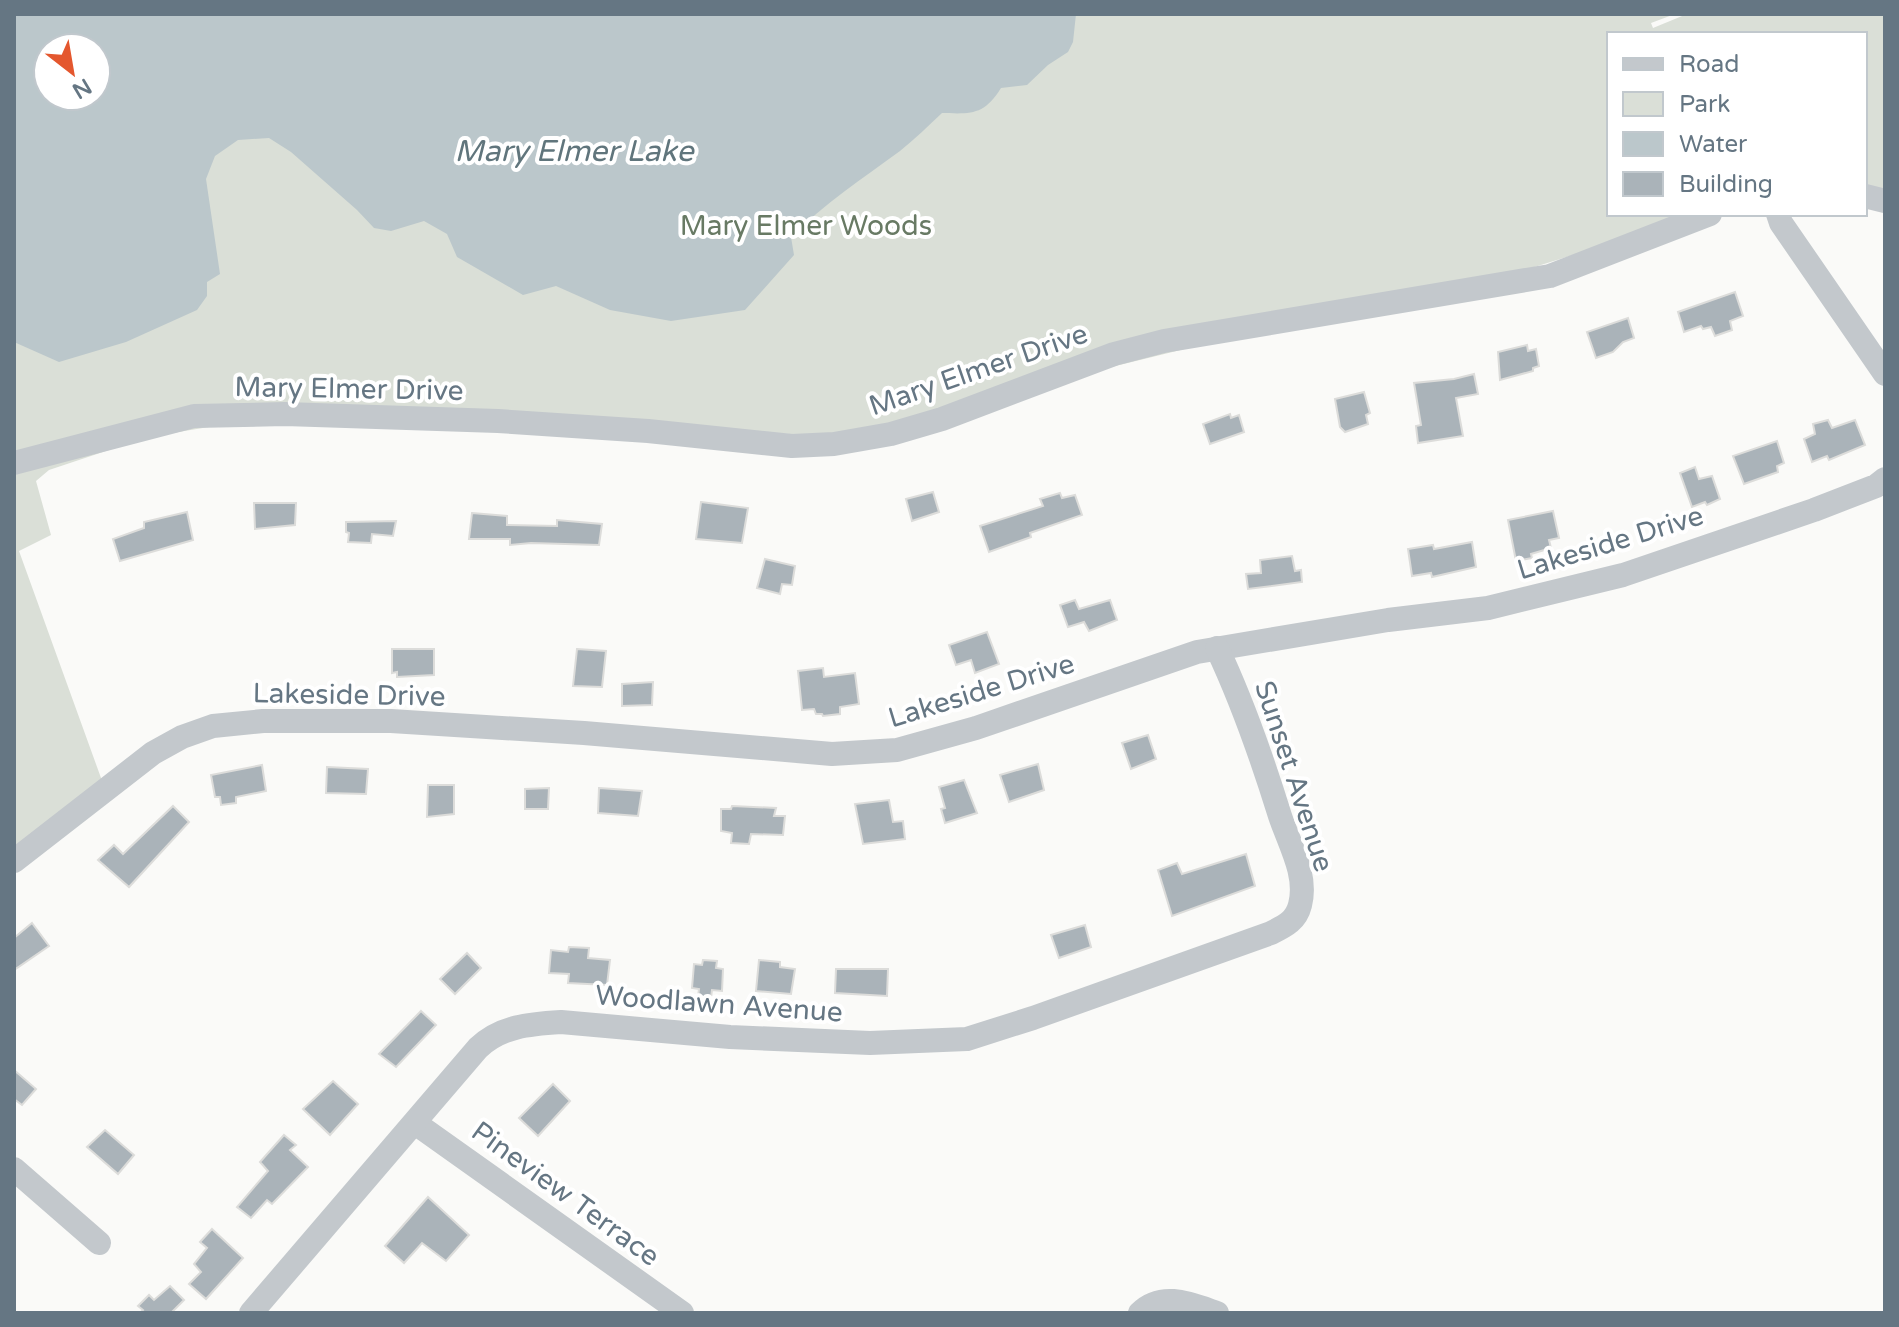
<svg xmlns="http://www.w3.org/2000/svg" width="1899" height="1327" viewBox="0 0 1899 1327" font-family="'Varela Round',sans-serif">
  <rect width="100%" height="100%" fill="#fafaf8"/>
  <path fill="#dadfd7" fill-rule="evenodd" d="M14,14H1675L1651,23L1653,28L1687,14H1885V202L1865,203V34H1609V214H1734L1602,246L1528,269L1465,280L920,414L890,425L833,436L301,412L148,437L49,470L36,481L51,535L19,551L105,789L14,862ZM48,48H96V96H48Z"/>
  <path fill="#bbc7cb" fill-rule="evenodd" d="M14,14H1076L1073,42L1068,52L1048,65L1027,85L1001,88C984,115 972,114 942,113C928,126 915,139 900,151C862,179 825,203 791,237L794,255L745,310L671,321L610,310L556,286L523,295L457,257L447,234L424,221L391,231L374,228L357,210L291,152L269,138L238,140L215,156L206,179L220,274L207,282V296L197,310L126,342L59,362L14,342ZM48,48H96V96H48Z"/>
  <g fill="#aab3b9" stroke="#dcdcda" stroke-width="2">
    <polygon points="1735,292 1743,316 1730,321 1732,330 1715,336 1711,327 1703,329 1701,326 1684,332 1678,312"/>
    <polygon points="1628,318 1634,338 1623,342 1613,352 1596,358 1587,332"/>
    <polygon points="1527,345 1528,351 1536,349 1539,366 1533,368 1533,371 1500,380 1498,352"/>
    <polygon points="1474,374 1478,394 1456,398 1463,436 1418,443 1416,426 1421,425 1414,383 1454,379"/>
    <polygon points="1364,392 1370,413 1366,415 1368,424 1345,432 1340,427 1335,399"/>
    <polygon points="1230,414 1231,418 1239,415 1244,432 1210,444 1203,424"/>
    <polygon points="1828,420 1832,428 1855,420 1865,445 1829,460 1827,456 1812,462 1804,439 1815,434 1813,424"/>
    <polygon points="1777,441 1784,463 1777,466 1778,472 1744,484 1733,456"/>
    <polygon points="1695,467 1699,479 1712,476 1720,499 1707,505 1705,502 1692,507 1680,473"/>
    <polygon points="933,492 939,512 912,521 906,499"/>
    <polygon points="1060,493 1062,498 1075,495 1082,515 1030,533 1031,537 989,552 980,526 1043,506 1040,499"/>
    <polygon points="701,502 748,508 742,543 696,539"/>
    <polygon points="254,503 296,503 295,525 255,529"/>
    <polygon points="1553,511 1559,538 1549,540 1551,548 1531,554 1532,558 1516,561 1508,520"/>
    <polygon points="187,512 193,540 120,561 113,539 144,528 144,522"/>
    <polygon points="472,513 507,516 507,525 557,526 557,520 602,524 599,545 531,543 510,545 510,539 469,539"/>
    <polygon points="396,521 393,536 372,534 371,543 348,542 349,533 346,532 346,522"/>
    <polygon points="1472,542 1476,567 1432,577 1431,573 1412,576 1408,549 1433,545 1434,549"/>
    <polygon points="1292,556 1295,571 1301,570 1302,582 1248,589 1246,574 1261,573 1260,560"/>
    <polygon points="765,559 795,566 792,585 782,584 780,594 757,588"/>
    <polygon points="1075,600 1079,609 1110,600 1117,620 1089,631 1084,622 1068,627 1060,605"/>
    <polygon points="987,632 999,664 975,673 971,660 956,665 949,645"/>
    <polygon points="392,649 434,649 434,675 397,677 397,672 392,673"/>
    <polygon points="577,649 606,651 602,687 573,686"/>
    <polygon points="823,668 824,677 855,673 859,704 840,707 840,714 823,716 822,714 816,714 814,709 802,710 798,671"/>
    <polygon points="653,682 652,705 622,706 622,684"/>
    <polygon points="1148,735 1156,759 1131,769 1122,743"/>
    <polygon points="1038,764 1044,790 1009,802 1000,775"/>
    <polygon points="262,765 266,791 236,797 236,803 221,805 220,797 215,797 211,775"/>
    <polygon points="327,767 368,769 366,794 326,793"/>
    <polygon points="964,780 977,813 945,823 941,809 945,808 939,787"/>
    <polygon points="428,785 454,785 454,814 427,817"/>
    <polygon points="549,788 548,809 525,809 525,789"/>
    <polygon points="599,788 642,791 638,816 598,813"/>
    <polygon points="889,800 893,822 903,821 905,839 863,844 855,804"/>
    <polygon points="173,806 189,822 129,887 98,860 114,845 123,854"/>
    <polygon points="732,806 776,808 774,816 785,816 783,835 751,834 749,844 731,843 732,833 721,831 721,809 731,809"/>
    <polygon points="1246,854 1255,886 1172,916 1158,870 1177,863 1182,874"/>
    <polygon points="32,923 49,946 14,970 14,938"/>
    <polygon points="1085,925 1091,947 1059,958 1051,935"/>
    <polygon points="569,947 589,948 588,958 610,960 607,985 568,983 569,974 549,973 551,950 568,952"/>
    <polygon points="467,953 481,968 455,994 440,979"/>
    <polygon points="703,960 717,961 716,968 723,969 722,991 712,990 710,1005 697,1004 699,989 692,988 694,964 702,965"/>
    <polygon points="759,960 780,962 780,967 795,969 791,994 756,991"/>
    <polygon points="836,969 888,969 887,996 835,993"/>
    <polygon points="421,1011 436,1025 396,1067 379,1054"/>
    <polygon points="14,1070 36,1089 22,1105 14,1099"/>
    <polygon points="333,1081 358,1104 330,1135 303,1109"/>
    <polygon points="553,1084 570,1101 538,1136 519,1118"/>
    <polygon points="105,1130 134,1155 118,1174 87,1147"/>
    <polygon points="284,1135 296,1145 290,1150 308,1167 272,1204 267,1200 251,1218 237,1207 268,1171 260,1162"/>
    <polygon points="428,1197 469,1235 446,1261 422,1243 404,1263 385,1246"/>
    <polygon points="212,1229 243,1258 206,1299 189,1284 201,1272 194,1264 207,1248 200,1242"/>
    <polygon points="170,1286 184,1300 171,1313 140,1313 143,1310 138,1306 149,1295 154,1300"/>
  </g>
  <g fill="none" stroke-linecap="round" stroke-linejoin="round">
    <g stroke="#c3c8cc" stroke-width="24">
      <polyline points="1865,196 1885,201"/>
      <polyline points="1778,214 1781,223 1885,374"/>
      <polyline points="14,463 194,416 285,414 498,421 648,431 792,446 834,444 891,434 942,419 1114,354 1164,341 1550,276 1710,214"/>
      <polyline points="14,861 153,753 182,737 213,726 263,721 391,721 584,733 832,754 897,750 976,728 1197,652 1388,620 1488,608 1623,575 1814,510 1876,486 1885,479"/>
      <polyline points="415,1123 682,1313"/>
      <polyline points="14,1169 99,1243"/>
      <path d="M251,1313L478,1048C501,1026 530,1024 561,1022L730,1037L870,1043L967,1039L1033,1018L1271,933C1285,926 1296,921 1300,905C1308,875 1289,843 1280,816C1262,758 1243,703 1217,648"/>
      <path d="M1140,1313C1162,1291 1191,1304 1217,1313"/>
    </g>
  </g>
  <g text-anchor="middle" stroke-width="8" stroke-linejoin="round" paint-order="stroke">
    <g font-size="28" fill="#687a64" stroke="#fff">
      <text x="806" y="235">Mary Elmer Woods</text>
    </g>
    <g font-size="28" fill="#657683" stroke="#fff">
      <text transform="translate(978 369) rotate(-19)" y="10">Mary Elmer Drive</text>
      <text transform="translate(349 388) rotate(1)" y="10">Mary Elmer Drive</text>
      <text transform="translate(1610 542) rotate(-17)" y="10">Lakeside Drive</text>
      <text transform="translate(981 690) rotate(-17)" y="10">Lakeside Drive</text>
      <text transform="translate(349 694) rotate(1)" y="10">Lakeside Drive</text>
      <text transform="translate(1295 776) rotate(72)" y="10">Sunset Avenue</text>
      <text transform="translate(719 1003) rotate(4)" y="10">Woodlawn Avenue</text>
      <text transform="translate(566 1193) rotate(36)" y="10">Pineview Terrace</text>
    </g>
    <g font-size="30" font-style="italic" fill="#60757c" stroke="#fff">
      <text x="574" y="161">Mary Elmer Lake</text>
    </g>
  </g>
  <rect width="1899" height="1327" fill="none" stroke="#657683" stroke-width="32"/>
  <rect x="1607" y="32" width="260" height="184" fill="#ffffff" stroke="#c1c8cd" stroke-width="2"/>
  <rect x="1623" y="58" width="40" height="12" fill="#c3c8cc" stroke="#c1c8cd" stroke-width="2"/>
  <text x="1679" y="72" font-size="24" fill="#657683">Road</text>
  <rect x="1623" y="92" width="40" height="24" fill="#dadfd7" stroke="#c1c8cd" stroke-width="2"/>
  <text x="1679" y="112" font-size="24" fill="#657683">Park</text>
  <rect x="1623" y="132" width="40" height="24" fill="#bbc7cb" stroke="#c1c8cd" stroke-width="2"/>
  <text x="1679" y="152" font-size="24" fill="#657683">Water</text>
  <rect x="1623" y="172" width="40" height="24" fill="#aab3b9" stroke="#c1c8cd" stroke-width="2"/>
  <text x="1679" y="192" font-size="24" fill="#657683">Building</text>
  <g transform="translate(72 72) rotate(149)"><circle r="38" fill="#ffffff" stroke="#c1c8cd" stroke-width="2"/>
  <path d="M0-6L14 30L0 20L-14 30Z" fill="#e4572e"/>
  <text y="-12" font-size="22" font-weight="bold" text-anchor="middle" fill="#657683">N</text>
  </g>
</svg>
